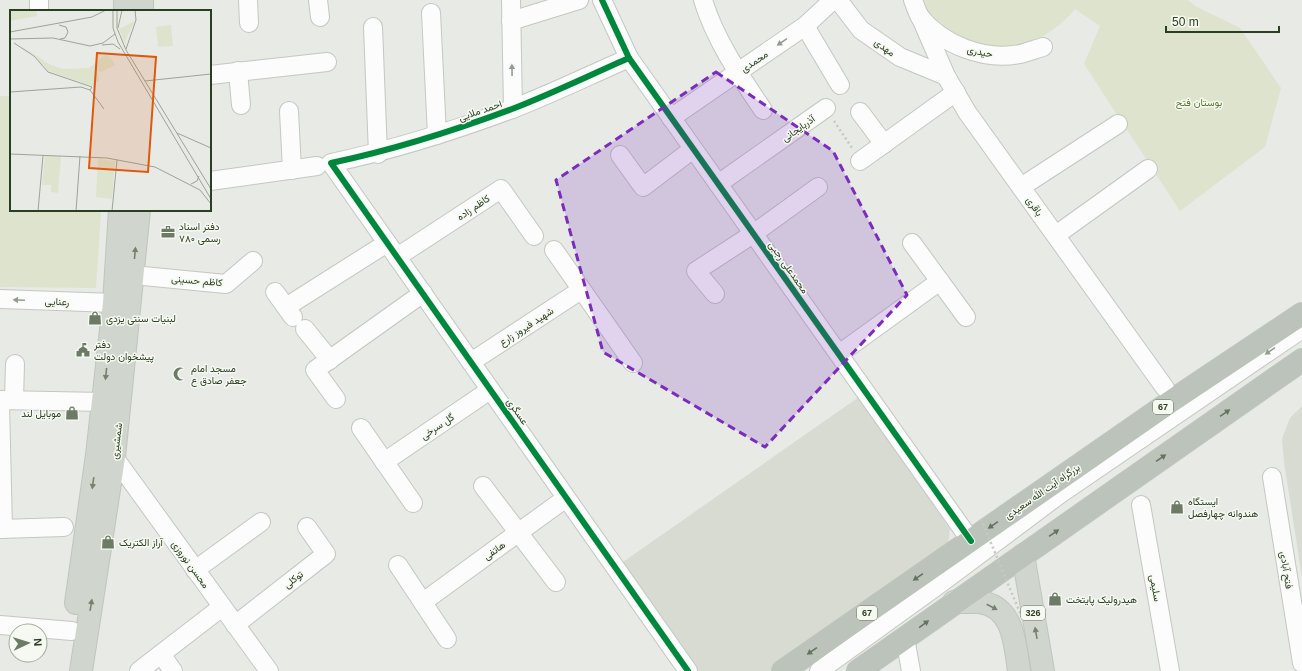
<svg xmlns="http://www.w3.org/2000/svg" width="1302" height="671" viewBox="0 0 1302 671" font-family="Arial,Vazirmatn,sans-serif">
  <rect width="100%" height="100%" fill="#e7eae5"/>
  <g fill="#d7dbd2">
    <polygon points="859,397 950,529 948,546 770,671 698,671 623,562"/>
    <polygon points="1302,406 1302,577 1284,462 1282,439 1290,418"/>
  </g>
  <g fill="#dee3cd">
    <path d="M922,0H1188L1195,6L1240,28L1281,88L1265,147L1180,211L1084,64L1100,26L1075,9C1054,35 1017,55 983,47C975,45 967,40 960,37C940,27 931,22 922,0Z"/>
    <polygon points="0,96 11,96 11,210 101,210 96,288 0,287"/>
  </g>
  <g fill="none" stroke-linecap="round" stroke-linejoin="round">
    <g stroke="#c4c7c2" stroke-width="20">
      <g id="minor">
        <polyline points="248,0 249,23"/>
        <polyline points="318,0 320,17"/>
        <polyline points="511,0 513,109"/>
        <polyline points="602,0 629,58 971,541"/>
        <path d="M703,0C715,40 740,76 763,110"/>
        <polyline points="838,0 861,30 900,57 946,76"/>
        <path d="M913,0C915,5 917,12 920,17C943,45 984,61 1020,54C1028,52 1036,49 1043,47"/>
        <polyline points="39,11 39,0"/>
        <polyline points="431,13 437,135"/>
        <polyline points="920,16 946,76 967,112 1165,388"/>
        <polyline points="511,21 579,0"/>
        <polyline points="805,26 840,85"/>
        <polyline points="373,27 378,154"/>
        <path d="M629,58C590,75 551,94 512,109C453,131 393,150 331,163L688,671"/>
        <polyline points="238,71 241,105"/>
        <polyline points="210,75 327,62"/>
        <polyline points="289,111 292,170"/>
        <polyline points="860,112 884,144"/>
        <polyline points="671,118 805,26 833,0"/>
        <polyline points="620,155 643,187 693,149"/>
        <polyline points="860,161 956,92"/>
        <polyline points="210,181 317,166"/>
        <polyline points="718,184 826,108"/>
        <polyline points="1021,187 1118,124"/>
        <polyline points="1056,235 1148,169"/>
        <polyline points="912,243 966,317"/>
        <polyline points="554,250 633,363"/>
        <polyline points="397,257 501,189 534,236"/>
        <polyline points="133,275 226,284 253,261"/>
        <polyline points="275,292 293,317"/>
        <polyline points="715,294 696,271 753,234 818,187"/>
        <polyline points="0,299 114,303"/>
        <polyline points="286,307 387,243"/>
        <polyline points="305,329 330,360"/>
        <polyline points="839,354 940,281"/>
        <polyline points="471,362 581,290"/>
        <polyline points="336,399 315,370 423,293"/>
        <polyline points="0,400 103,402"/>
        <polyline points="14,400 15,364"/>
        <polyline points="0,403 3,529"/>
        <polyline points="361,428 413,503"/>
        <polyline points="114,457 269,671"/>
        <polyline points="384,462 490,390"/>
        <polyline points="1272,477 1302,663"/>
        <polyline points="483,486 556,582"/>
        <polyline points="1141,505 1170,671"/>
        <polyline points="0,529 64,527"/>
        <polyline points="398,565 447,639"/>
        <polyline points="195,570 261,522"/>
        <polyline points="423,602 566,498"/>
        <polyline points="0,625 72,631"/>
        <polyline points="235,625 326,554 307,527"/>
        <polyline points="905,638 911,671"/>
        <polyline points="161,654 173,671"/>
        <polyline points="139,671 222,607"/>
        <polyline points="819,671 941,583 1060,494 1302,329"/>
      </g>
    </g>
    <g stroke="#bfc6bc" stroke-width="24">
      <g id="major">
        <polyline points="125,11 125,0"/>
        <polyline points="142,11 142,0"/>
        <polyline points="1023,555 1043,671"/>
        <path d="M954,602C962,602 971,602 979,602C1014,606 1015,644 1019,671"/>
        <polyline points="76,603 97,455 114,303 120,210"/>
        <polyline points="81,671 114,457 139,210"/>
      </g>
    </g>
    <g stroke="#bfc6bc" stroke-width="24">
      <g id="highway">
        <polyline points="783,671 1173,400 1302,314"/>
        <polyline points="858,671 1302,360"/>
      </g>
    </g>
    <polyline stroke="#c4cac1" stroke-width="2.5" stroke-dasharray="2 3" stroke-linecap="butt" points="834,121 852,148"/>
    <use href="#minor" stroke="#fbfcfb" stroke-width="18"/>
    <use href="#major" stroke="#d0d6cd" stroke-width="22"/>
    <use href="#highway" stroke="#bcc3ba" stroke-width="22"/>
    <polyline stroke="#c4cac1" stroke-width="2.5" stroke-dasharray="2 3" stroke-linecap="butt" points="981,519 1023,620"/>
    <g stroke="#f6f9f2" stroke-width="8">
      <g id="cycleway">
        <polyline points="602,0 629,58 971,541"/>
        <path d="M629,58C590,75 551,94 512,109C453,131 393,150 331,163L688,671"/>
      </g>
    </g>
    <use href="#cycleway" stroke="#00873e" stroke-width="6"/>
  </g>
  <defs><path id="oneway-solid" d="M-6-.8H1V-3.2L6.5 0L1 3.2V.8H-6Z"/></defs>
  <g fill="#929d8e">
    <use href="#oneway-solid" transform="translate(782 42) rotate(146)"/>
    <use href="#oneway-solid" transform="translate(512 70) rotate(-91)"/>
    <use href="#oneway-solid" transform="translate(19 300) rotate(-178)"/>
    <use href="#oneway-solid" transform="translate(1270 351) rotate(146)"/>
  </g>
  <g fill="#75826e">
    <use href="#oneway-solid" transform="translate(135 253) rotate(-85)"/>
    <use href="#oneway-solid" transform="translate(106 374) rotate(96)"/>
    <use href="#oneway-solid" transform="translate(93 483) rotate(98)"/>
    <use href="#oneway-solid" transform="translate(91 605) rotate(-81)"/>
    <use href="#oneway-solid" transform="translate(992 607) rotate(27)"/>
    <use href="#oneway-solid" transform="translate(1036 633) rotate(-100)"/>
  </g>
  <g fill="#64735e">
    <use href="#oneway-solid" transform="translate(1225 413) rotate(-34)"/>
    <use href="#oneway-solid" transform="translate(1161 458) rotate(-35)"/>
    <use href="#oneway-solid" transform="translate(993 525) rotate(145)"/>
    <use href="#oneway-solid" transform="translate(1054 533) rotate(-35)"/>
    <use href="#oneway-solid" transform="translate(918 577) rotate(145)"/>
    <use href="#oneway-solid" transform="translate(924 624) rotate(-36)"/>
    <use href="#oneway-solid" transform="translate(812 651) rotate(145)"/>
  </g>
  <path fill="#7b2cbf" fill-opacity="0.2" stroke="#7b2cbf" stroke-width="3" stroke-dasharray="8 5" stroke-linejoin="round" d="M716,72L833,151L907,295L765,447L603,352L556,180Z"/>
  <defs>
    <g id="office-bare" transform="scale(1.08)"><path d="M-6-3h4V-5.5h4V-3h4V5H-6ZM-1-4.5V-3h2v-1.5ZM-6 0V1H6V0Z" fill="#6c7a66" stroke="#f6f9f2" stroke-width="2.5" paint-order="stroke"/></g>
    <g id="shop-bare" transform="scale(1.08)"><path d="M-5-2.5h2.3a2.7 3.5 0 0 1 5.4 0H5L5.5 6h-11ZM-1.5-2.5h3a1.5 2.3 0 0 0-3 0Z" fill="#6c7a66" stroke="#f6f9f2" stroke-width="2.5" paint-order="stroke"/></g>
    <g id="civic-bare" transform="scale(1.08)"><path d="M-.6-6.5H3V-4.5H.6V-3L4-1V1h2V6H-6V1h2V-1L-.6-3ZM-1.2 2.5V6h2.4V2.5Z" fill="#6c7a66" stroke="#f6f9f2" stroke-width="2.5" paint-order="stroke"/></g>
    <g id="mosque-bare" transform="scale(1.08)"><path d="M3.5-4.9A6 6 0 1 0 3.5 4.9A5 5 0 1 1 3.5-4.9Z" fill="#6c7a66" stroke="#f6f9f2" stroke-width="2.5" paint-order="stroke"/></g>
  </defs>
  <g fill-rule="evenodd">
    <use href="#office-bare" x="168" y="232"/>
    <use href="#shop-bare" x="95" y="318"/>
    <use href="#civic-bare" x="83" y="350"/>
    <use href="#mosque-bare" x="180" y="374"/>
    <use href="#shop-bare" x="72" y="413"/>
    <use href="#shop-bare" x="1177" y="507"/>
    <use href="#shop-bare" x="108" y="542"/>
    <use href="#shop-bare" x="1055" y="599"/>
  </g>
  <g text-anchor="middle" stroke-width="3" stroke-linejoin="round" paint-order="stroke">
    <g fill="#f6f9f2" stroke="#677660" stroke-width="1">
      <rect x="1153" y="400" width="20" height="14" rx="3"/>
      <rect x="857" y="606" width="20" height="14" rx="3"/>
      <rect x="1021" y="606" width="24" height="14" rx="3"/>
    </g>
    <g font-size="9" font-weight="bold" fill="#2a3e21">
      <text x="1163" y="410">67</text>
      <text x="867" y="616">67</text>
      <text x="1033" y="616">326</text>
    </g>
    <g font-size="10" fill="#2a3e21" stroke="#f6f9f2">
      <text transform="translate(885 47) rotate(36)" y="4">مهدی</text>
      <text transform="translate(980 51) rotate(12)" y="4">حیدری</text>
      <text transform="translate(754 61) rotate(-34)" y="4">محمدی</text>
      <text transform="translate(480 110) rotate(-19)" y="4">احمد ملایی</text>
      <text transform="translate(798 128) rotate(-35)" y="4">آذربایجانی</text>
      <text transform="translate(1035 206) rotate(55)" y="4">باقری</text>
      <text transform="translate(473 207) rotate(-34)" y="4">کاظم زاده</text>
      <text transform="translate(789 267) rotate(55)" y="4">محمدعلی رجبی</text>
      <text transform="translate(197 280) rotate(5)" y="4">کاظم حسینی</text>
      <text transform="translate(57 301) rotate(2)" y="4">رعنایی</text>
      <text transform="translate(526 326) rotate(-33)" y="4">شهید فیروز زارع</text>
      <text transform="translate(518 411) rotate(55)" y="4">عسگری</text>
      <text transform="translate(437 426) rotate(-34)" y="4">گل سرخی</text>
      <text transform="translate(116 441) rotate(-83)" y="4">شمشیری</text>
      <text transform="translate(1042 491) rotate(-35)" y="4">بزرگراه آیت الله سعیدی</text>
      <text transform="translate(494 550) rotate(-36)" y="4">هاتفی</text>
      <text transform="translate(191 564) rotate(54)" y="4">محسن نوروزی</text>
      <text transform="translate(1287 570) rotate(81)" y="4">فتح آبادی</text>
      <text transform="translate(293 579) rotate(-38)" y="4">توکلی</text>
      <text transform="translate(1156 588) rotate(80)" y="4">سلیمی</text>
    </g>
    <g font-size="10" fill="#5b762a" stroke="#f6f9f2">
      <text x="1199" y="106">بوستان فتح</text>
    </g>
    <g font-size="10" fill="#2a3e21" stroke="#f6f9f2" text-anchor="start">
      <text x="179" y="230">دفتر اسناد<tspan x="179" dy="12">رسمی ۷۸۰</tspan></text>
      <text x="106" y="322">لبنیات سنتی یزدی</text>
      <text x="94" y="348">دفتر<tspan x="94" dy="12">پیشخوان دولت</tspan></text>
      <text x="191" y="372">مسجد امام<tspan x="191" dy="12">جعفر صادق ع</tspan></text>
      <text x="61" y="417" text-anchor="end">موبایل لند</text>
      <text x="1188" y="505">ایستگاه<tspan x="1188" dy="12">هندوانه چهارفصل</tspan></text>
      <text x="119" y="546">آراز الکتریک</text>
      <text x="1066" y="603">هیدرولیک پایتخت</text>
    </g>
  </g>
  <g transform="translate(10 10)">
    <rect width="201" height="201" fill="#e7eae5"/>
    <path d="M0,0H26L27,6L0,11ZM125,11L116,29L115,34L109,19ZM161,15L163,36L148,37L146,17ZM8,34L39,54L53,59L79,58L95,45L100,47L105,55L91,62L88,61L89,71L82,76L38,61L25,46ZM35,146H51L48,183L41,182V175H32ZM88,149L105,151L102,189L86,187Z" fill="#dee3cd"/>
    <path fill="none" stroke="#9ba597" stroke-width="1" d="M103,0V18L108,32L201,189M107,0V18L116,40L201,179M49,15L56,17L58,22L55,28L50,29M108,18L112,0M0,22L82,7L96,0M0,29L43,28L80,36L93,33L105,24M4,33L24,46L38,62L82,77L80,80M92,35L103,34L110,39M116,39L126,10L125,0M135,71L201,64M0,82L71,77L80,80L94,99M167,123L201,138M0,144L97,148L145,157L190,180L201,194M181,174L187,171L189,166M28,201L33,146M66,201L70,146M102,201L107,150"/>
    <path fill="#de580d" fill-opacity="0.15" stroke="#de580d" stroke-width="2" d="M87,43L146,47L138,162L79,158Z"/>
    <rect width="201" height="201" fill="none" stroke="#2a3e21" stroke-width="2"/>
  </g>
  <g transform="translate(28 643) rotate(86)"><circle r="19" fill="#f6f9f2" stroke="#a4ae9e"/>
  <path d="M0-3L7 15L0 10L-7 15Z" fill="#6c7a66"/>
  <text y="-6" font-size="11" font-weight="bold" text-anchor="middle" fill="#2a3e21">N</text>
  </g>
  <path d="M1166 26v6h113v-6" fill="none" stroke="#2a3e21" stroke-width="2"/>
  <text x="1172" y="26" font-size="12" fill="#2a3e21" stroke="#f6f9f2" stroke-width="3" paint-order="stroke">50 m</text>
</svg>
